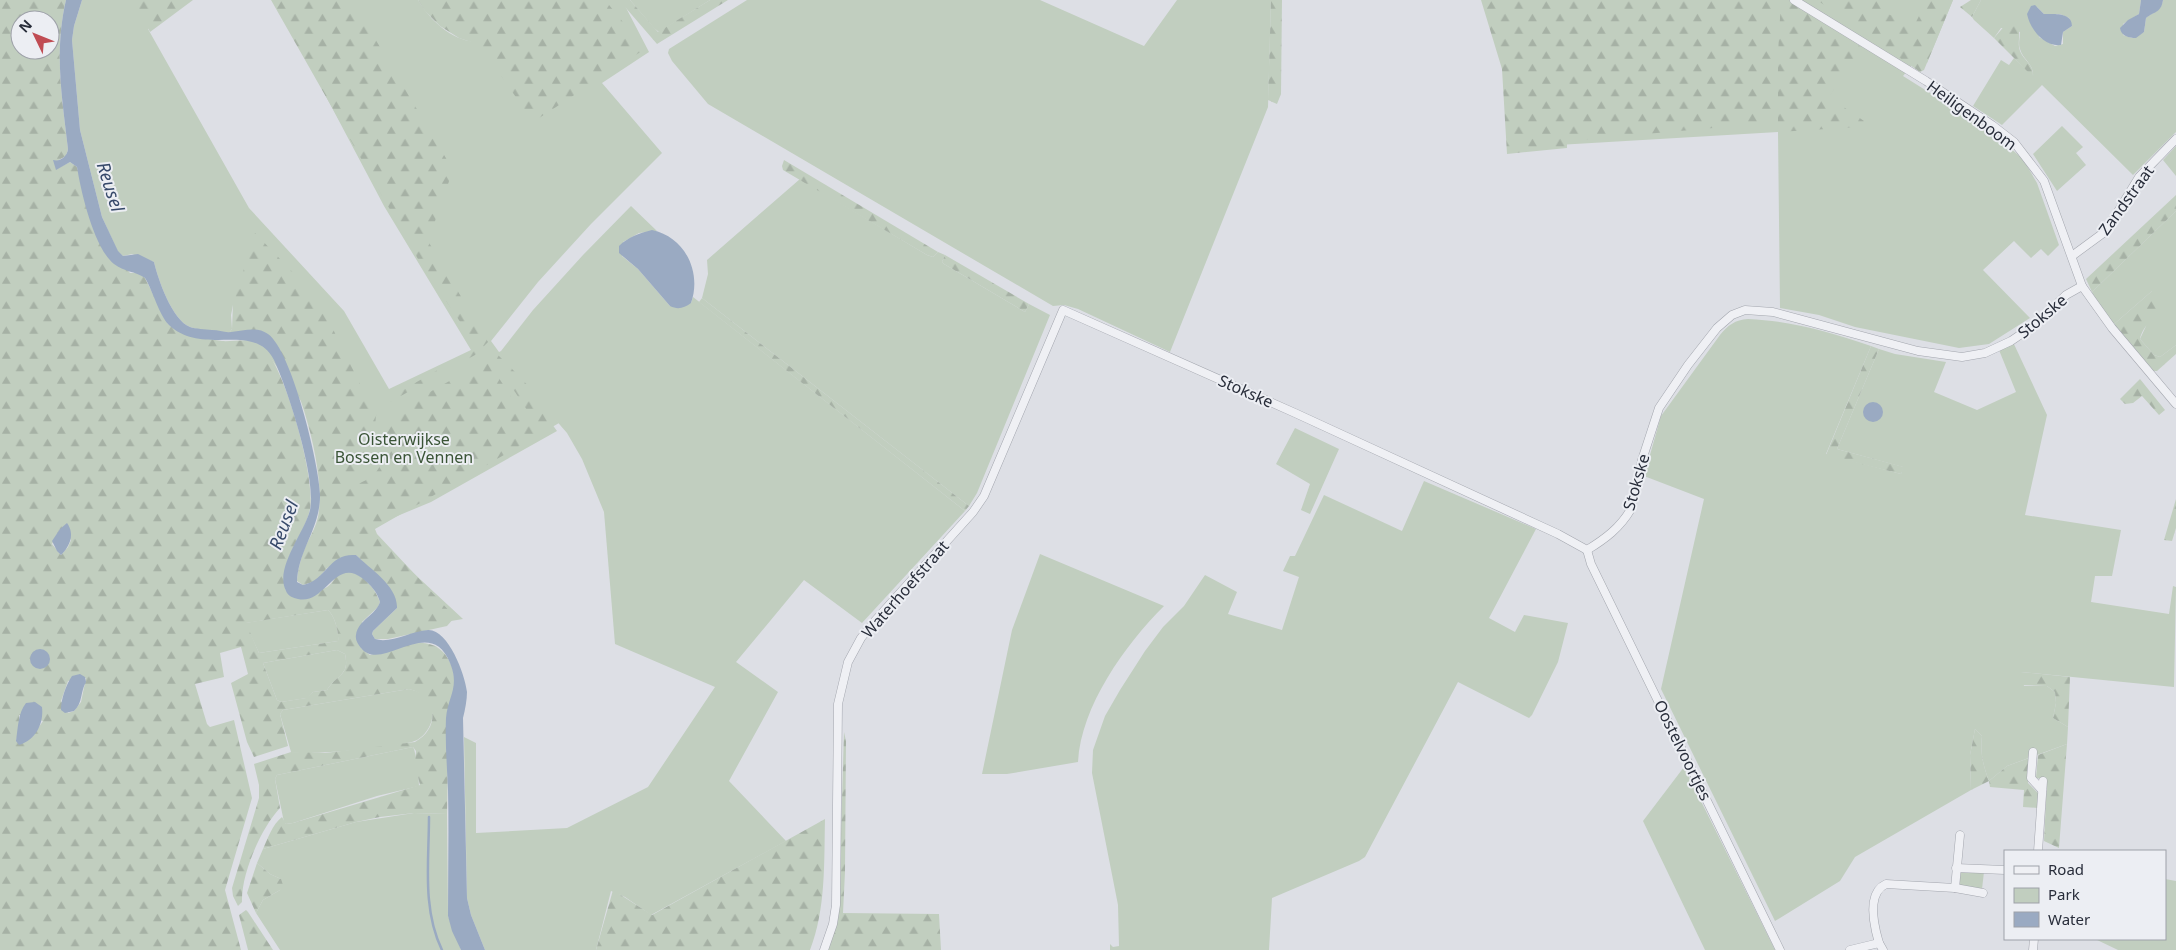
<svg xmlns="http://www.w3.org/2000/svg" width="2176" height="950" viewBox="0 0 2176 950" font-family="'Noto Sans',sans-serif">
  <defs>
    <pattern id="forest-firs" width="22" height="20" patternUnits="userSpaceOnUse" patternTransform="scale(1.25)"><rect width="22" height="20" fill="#c1cebf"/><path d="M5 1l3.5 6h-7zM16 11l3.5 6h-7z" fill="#a6b1a5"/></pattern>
  </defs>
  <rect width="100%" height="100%" fill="#dddfe5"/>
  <g fill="#c1cebf" fill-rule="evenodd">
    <path d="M82,0H191L148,29L249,208L344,311L389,389L471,350L384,206L275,0H418C431,21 450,39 475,42L422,0H622L649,52L602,83L662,153L591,224L538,282L491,341L499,352L501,351L533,310L583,255L631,206L657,231L639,233L623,242L622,256L638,269L670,306L691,303L693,297L965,511L862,623L804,580L736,662L778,692L729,781L786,841L651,915L625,897L611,891L596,950H485L471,915L467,898L464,737L476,743V833L567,828L648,787L715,687L615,644L604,512L582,459L567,433L514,372L557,431L431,502L366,529L463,619L439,623L327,505L311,415L233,305L231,315L232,329L229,333C218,331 200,331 190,327C172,320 158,279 154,262L132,254L123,256L118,252L102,217L80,130L72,40L74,26Z"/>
    <polygon points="630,0 710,0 659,32 654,28"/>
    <polygon points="747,0 1040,0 1144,46 1177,0 1271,0 1268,107 1170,352 1078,309 1064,305 1053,306 708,104 672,61 668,53 669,49"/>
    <polygon points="1487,0 1953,0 1927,63 1912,65 1903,76 1989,130 2023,159 2037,183 2059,245 2048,256 2041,249 2031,258 2014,241 1983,270 2030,318 1989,344 1959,348 1855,327 1819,315 1780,308 1778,132 1507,148 1506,84"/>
    <path d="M1981,0H2141L2139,14L2123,24V35L2132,38L2144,32L2146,18C2154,11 2161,12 2163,0H2176V132L2133,175L2042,85L2002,125L1973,106L2001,60L2009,65L2014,58L2033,76C2034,64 2023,60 2020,49C2018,44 2020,38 2020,32L2001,28L1994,38L1974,20L1972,17ZM2037,7L2044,14H2060L2069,18L2072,26L2063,32V44L2055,46L2039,37Z"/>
    <polygon points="2062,126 2083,147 2076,153 2086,165 2057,191 2033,154"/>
    <polygon points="2176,146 2176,176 2163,160"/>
    <polygon points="800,179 927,255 933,257 938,252 945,255 942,262 944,264 1025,312 1029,304 1050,315 977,493 969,506 702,298 708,274 707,260"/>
    <polygon points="2176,211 2176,345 2160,357 2154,355 2140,339 2146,326 2152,291 2113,325 2099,307 2092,292"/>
    <path d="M1748,319C1793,321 1829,332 1871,346L1826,454L1901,474L1903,467L1837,449L1879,349L1895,354L1946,362L1934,392L1977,410L2016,392L1999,350L2013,342L2047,415L2025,515L2121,530L2112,576H2095L2091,602L2169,614L2173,586L2176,587L2174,687L2021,672L2024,686H2047L2055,692L2056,703L2053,718L2068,727L2067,744L2007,766L1989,781C1983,765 1980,753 1982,736L1975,729L1970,755L1971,790L1855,857L1840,881L1775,921L1661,689L1704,499L1644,476L1661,416L1720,335C1728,325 1735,320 1748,319Z"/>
    <polygon points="1295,428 1339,449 1310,514 1301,510 1310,484 1276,464"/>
    <polygon points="1424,481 1536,529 1489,618 1515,632 1524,615 1568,623 1558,662 1532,715 1529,718 1458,682 1365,857 1359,861 1272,898 1269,950 1110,950 1110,944 1113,947 1119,946 1118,905 1092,773 1093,750 1105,716 1120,690 1145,651 1163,627 1184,606 1205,575 1237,592 1228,614 1282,630 1299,577 1283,571 1290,556 1295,556 1324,495 1402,531"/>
    <path d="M1040,554L1164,606C1125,645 1081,706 1078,762L1007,774H982L1012,630Z"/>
    <path d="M328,610C335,616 339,633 338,641L259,653L245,623Z"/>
    <path d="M337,650L345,654C350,676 337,674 327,690L313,692L307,698L281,702L277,700L263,663Z"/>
    <path d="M409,689C419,691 429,697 432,707C435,719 428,734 417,740C405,747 305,756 291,752L280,714L283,710Z"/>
    <path d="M413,747C416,751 419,780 419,786L377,796L293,823L286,824L284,822L275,779L277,775Z"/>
    <polygon points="1684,767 1774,948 1775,950 1705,950 1643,821"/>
    <polygon points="414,813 447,814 448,916 461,950 280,950 256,913 263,900 280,890 281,879 270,874 257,863 263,849 356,822"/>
    <polygon points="1962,871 1984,872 1982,889 1958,885 1958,874"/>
    <polygon points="2165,879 2176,881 2176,950 2118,950 2095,939 2165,939"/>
  </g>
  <g fill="url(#forest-firs)" fill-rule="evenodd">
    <path d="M0,0H66C54,52 62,97 68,149L66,156L57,161L56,169L70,162L77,167L94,230L130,273H139L145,278L168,324C185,329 204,339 222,341C234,342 249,337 260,344C284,361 316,479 310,509C304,538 278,559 286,591C295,590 317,591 325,588C331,586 334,578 339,574C357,565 375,587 380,602L378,607L362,622L361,648L370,655C401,647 437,627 452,667C456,680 455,694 449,706L447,814L414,813L380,817L356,822L263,849C268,838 272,825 282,817L286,824L293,823L420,785L415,765L416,751L413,747L277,775L275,779L280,808C261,828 241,874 242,902L238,906L233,896L232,888L259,798V785L254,764L291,752L325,753L415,742C441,728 437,696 409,689L283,710L280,714L288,746L254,757L247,742L231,683L248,674L241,647L220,653L224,677L195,684L207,724L210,727L234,720L252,798L225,890L241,950H0ZM20,20H50V50H20ZM60,529L71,540L68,547L61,555L52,544ZM328,610C335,616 339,633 338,641L259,653L246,623ZM337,650L345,654C350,676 337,674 327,690L313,692L306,698L281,702L277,700L263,663ZM86,678L81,702L74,711L68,713L61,701L68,681ZM19,715L43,721L32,737L16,741L20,725Z"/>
    <polygon points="133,0 193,0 150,32"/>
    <path d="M271,0H352L453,170L428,241L488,342L475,355L379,408C375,414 376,420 375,427C374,455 375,470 344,479L347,488C398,472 375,453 387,416L487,360L537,436L375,529L377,534L455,617L447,626L388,639H375L372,634L373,631L397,608L369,568L356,555L327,568L316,581L303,585L297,581C298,568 302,553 308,541C312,533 316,526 318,517C327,470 298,377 272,338L229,333L232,329L233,304L255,233L305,285L322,307L372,408L477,347L418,259Z"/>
    <polygon points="418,0 605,0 645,49 533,122 480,45 459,38 440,26 425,11"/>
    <polygon points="619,0 630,0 658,32 710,0 728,0 657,44"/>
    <polygon points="1271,0 1282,0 1281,94 1277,104 1268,100"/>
    <polygon points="1481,0 1776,0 1771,121 1758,124 1567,141 1567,148 1507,154 1502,69"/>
    <polygon points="1781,0 1789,0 1861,47 1829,97 1864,121 1859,127 1778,132 1778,54"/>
    <polygon points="1817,0 1893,0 1888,14 1915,24 1927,0 1953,0 1924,70 1920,72"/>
    <polygon points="1971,0 1981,0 1972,17 1960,7"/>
    <path d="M2007,23L2018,25C2021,34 2017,43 2020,51C2024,61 2034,64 2033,77L1994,38Z"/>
    <polygon points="784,160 938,252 933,257 927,255 783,170 782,166"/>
    <polygon points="2176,195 2176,211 2092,292 2086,279"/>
    <polygon points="945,255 1029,304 1025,312 944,264 942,262"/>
    <path d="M2152,291C2172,320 2146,314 2140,339L2154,355L2160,357L2176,345V354L2157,371H2153L2113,325Z"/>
    <polygon points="702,298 969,506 965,511 699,302"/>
    <polygon points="1871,346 1879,349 1837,449 1904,467 1901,474 1826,455"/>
    <polygon points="497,354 523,380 559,423 542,433 492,357"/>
    <polygon points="2140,379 2165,410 2159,415 2142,396 2133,403 2125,404 2120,399"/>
    <polygon points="2176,499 2176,528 2172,541 2164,540"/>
    <polygon points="2021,672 2070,677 2068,727 2053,718 2056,703 2055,692 2047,686 2020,685"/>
    <path d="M1975,729L1982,736C1980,753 1983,765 1989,781L2007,766L2029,758L2028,783L2039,794L2038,808L2023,807L2024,790L1990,787L1989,781L1971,790L1970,755Z"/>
    <polygon points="844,732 846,741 845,872 843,913 939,914 941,950 828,950 835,929 839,902"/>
    <polygon points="2067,744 2059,848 2044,841 2047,780 2036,778 2038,755"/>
    <path d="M825,819C824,863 826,909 810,950H596L613,890L652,915Z"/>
    <polygon points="257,863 270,874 281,879 283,885 280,890 263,900 256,913 247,893"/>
    <polygon points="246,910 248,912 273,950 248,950 239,915"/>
  </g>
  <g fill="#9aaac2">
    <path d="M66,0H82L74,26L72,40L80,130L102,217L118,251L123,256L138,254L154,262C158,279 172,320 190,327C196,329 205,329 212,330C219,330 225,333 231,332C244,331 256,326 268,334C292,351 319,464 320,494C321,527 298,550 297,582L303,585C328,579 328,553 356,555C370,569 398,586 397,608L373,631L372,634L375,639C391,644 411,631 428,630C448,629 465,674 467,692C467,700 465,710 463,718L467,898L471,915L485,950H461L452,931L448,916C448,874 449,832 448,790C447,766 445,742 446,718C448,696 460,687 450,663C430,613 382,674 361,648C358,644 355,640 356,635C358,620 376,615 380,602C377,592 371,585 362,578C335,557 325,605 298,599C293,598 288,596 286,591C274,568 305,532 310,510C317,479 288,390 274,360C254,321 203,357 169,325C159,315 153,291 145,278C135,271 124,272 114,264C94,248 81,192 77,167L70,162L56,170L53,160C60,162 67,157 68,149C62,97 54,52 66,0Z"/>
    <path d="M2141,0H2163C2161,13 2155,11 2146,18L2144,32L2136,38C2129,38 2121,36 2120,28L2128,20L2139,14Z"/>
    <path d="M2035,5L2044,14C2054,14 2072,12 2072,26L2063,32L2061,45C2044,47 2030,29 2027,14L2031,6Z"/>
    <path d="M652,230C685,237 702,272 691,303C684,308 678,310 670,306L638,269L619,253V246C628,237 640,233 652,230Z"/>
    <circle cx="1873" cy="412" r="10"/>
    <path d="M67,523C75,534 70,546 61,555L57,551L52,541L60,529Z"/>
    <circle cx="40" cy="659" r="10"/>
    <path d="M80,674L85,677L86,682C80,692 83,703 74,711L65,713L61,710C61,699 66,685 72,676Z"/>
    <path d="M35,702L42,707C44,723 36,740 19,745L16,741C18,728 18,713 26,703Z"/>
  </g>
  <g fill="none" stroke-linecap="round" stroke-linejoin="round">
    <path stroke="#9aaac2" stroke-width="2.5" d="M429,817C429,861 422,909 442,950"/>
    <g stroke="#a3a6ae" stroke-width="9">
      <g id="minor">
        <polyline points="1794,0 1926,81 1992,125 2014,142 2044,181 2082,286 2112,328 2176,404"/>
        <polyline points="2072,256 2106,231 2139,177 2176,139"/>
        <polyline points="1587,550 1591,564 1780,950"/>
        <polyline points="2033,752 2031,778 2042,790"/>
        <polyline points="2038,851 2043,781"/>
        <polyline points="1956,868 2005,870"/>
        <polyline points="1955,888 1960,835"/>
        <path d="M1879,943C1874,926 1866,893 1886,884L1955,888L1983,893"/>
        <path d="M824,950L833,924L836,905L838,704L848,662L861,638L873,623L973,512L984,496L1063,310L1295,413L1558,534L1587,550C1605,539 1620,528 1631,509L1642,460L1659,408L1688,365L1717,328L1732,315L1745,310L1773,312L1918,351L1962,357L1985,353L2011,341L2036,324L2066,295L2082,286"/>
        <polyline points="1850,950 1879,943 1883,950"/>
        <polyline points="2033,950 2034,939"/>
      </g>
    </g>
    <use href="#minor" stroke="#eff0f4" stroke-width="8"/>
  </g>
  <g text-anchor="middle" stroke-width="4" stroke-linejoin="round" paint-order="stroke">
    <g font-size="16" fill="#282d3a" stroke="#eceef3">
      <text transform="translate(1972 115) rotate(36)" y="6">Heiligenboom</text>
      <text transform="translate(2126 200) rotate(-54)" y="6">Zandstraat</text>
      <text transform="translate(2042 316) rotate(-40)" y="6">Stokske</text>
      <text transform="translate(1246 391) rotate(24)" y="6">Stokske</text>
      <text transform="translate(1636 482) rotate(-74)" y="6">Stokske</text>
      <text transform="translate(905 589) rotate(-49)" y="6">Waterhoefstraat</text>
      <text transform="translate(1683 750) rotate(64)" y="6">Oostelvoortjes</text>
    </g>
    <g font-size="16" fill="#3a5436" stroke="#eceef3">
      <text x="404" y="445">Oisterwijkse<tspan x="404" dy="18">Bossen en Vennen</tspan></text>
    </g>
    <g font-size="18" font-style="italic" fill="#36496a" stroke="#eceef3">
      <text transform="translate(110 187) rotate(72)" y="6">Reusel</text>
      <text transform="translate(284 525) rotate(-69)" y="6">Reusel</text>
    </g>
  </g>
  <rect x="2004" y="850" width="162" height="90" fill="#eceef3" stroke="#9ea1a9"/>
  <rect x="2014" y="866" width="25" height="8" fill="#eff0f4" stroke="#9ea1a9"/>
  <text x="2048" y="875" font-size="15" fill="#282d3a">Road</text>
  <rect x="2014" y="888" width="25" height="15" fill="#c1cebf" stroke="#9ea1a9"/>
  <text x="2048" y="900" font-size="15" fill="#282d3a">Park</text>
  <rect x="2014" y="912" width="25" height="15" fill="#9aaac2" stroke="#9ea1a9"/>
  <text x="2048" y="925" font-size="15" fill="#282d3a">Water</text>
  <g transform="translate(35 35) rotate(313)"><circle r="24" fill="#eceef3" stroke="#9ea1a9"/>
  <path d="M0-4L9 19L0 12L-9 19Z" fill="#c04c53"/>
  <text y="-8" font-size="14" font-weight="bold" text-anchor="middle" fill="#282d3a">N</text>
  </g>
</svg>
